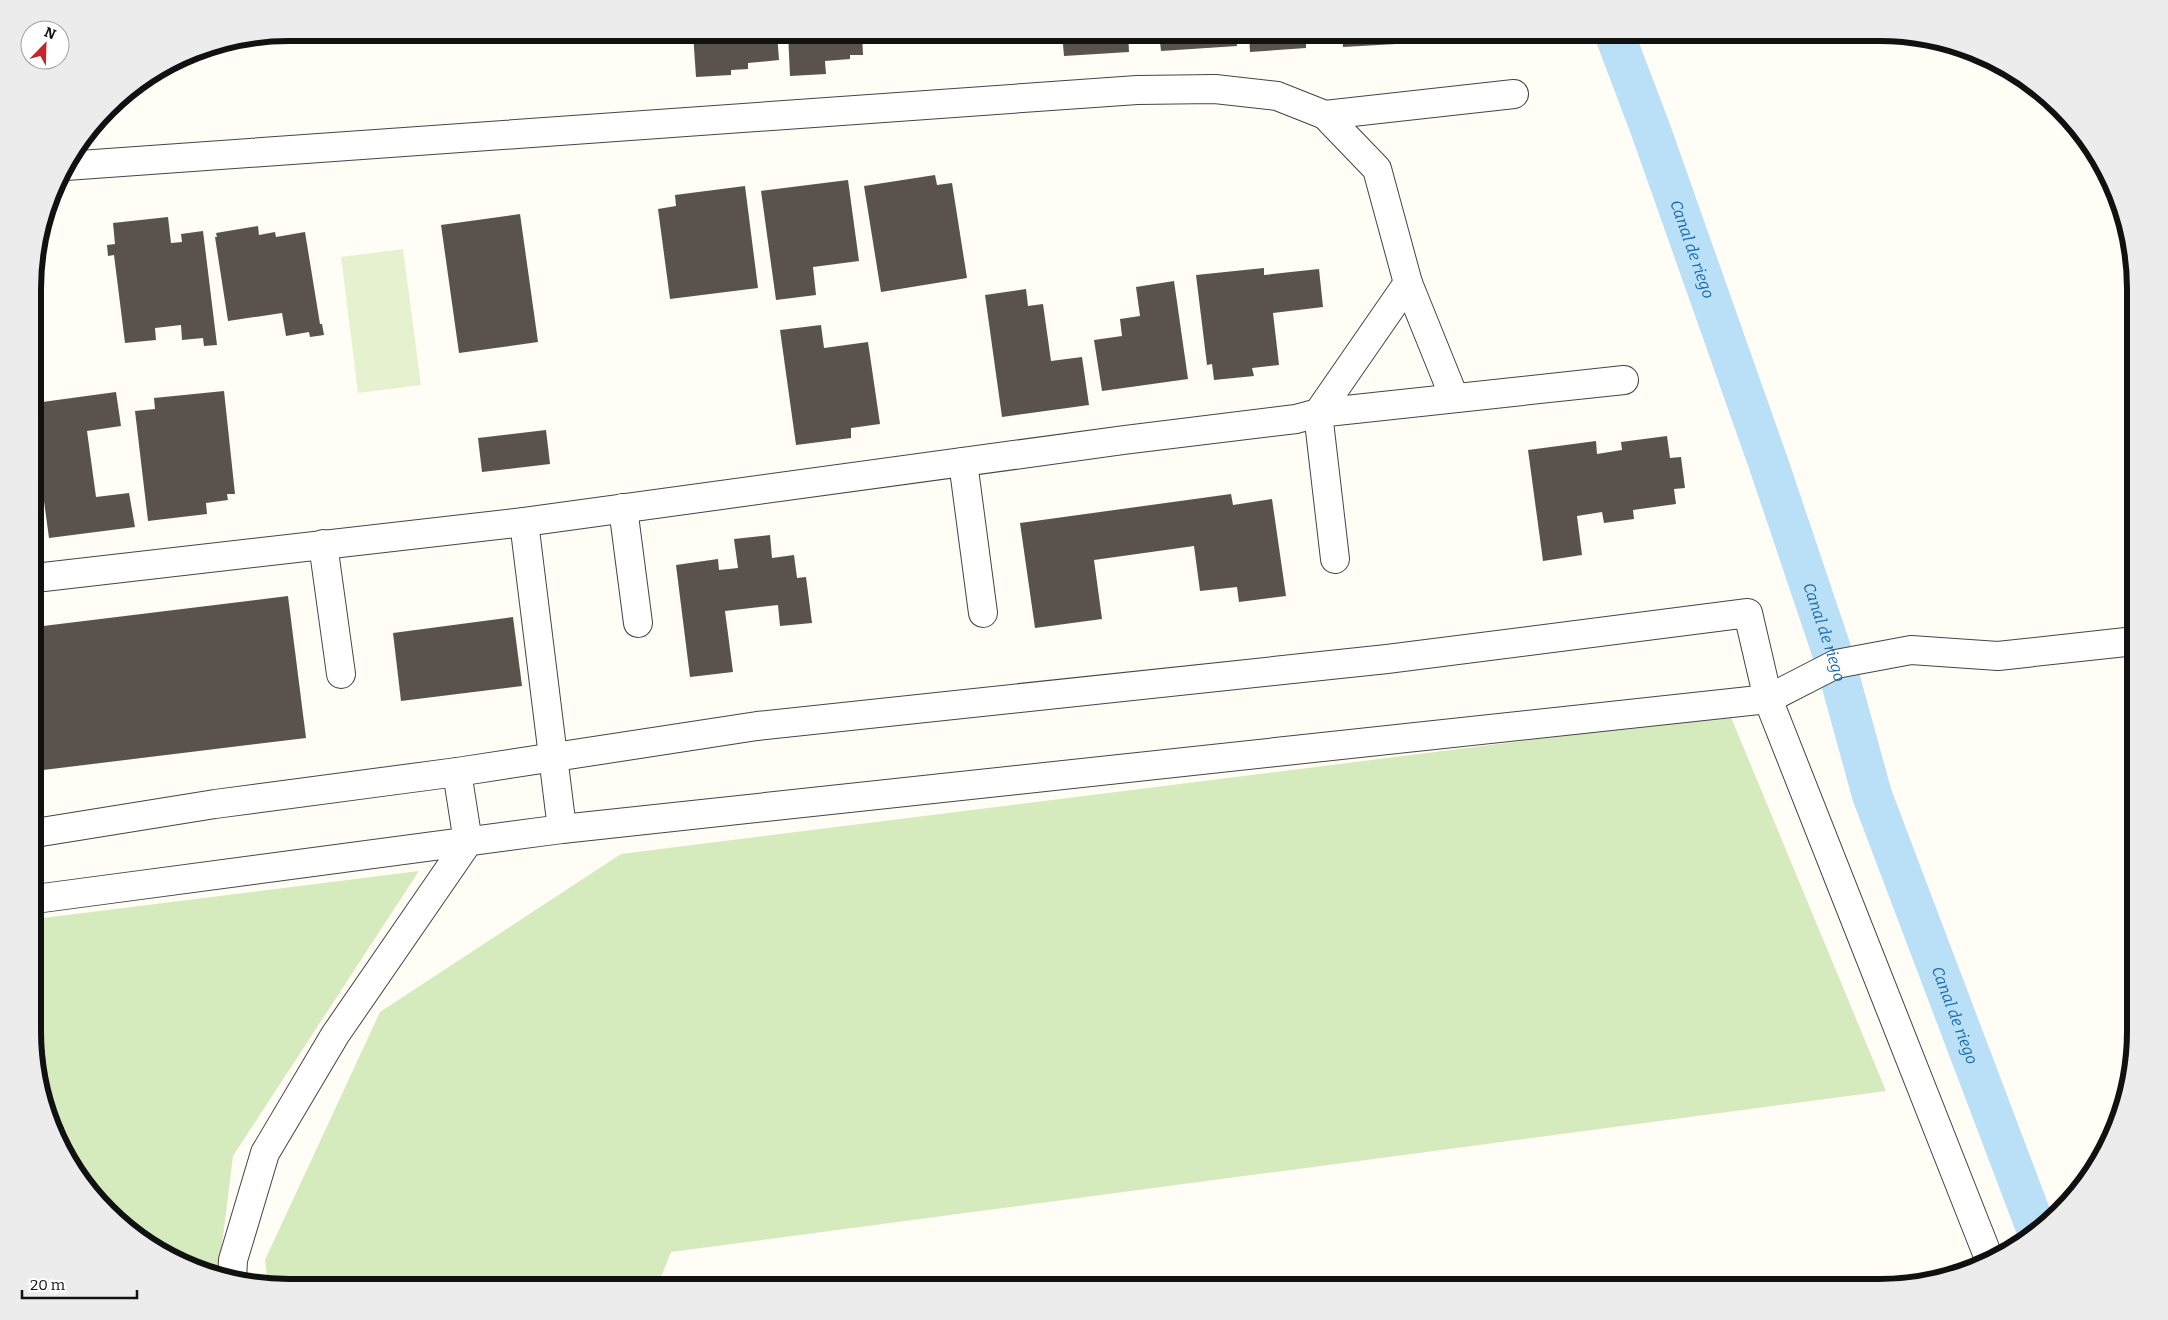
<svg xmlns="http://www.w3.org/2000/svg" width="2168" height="1320" viewBox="0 0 2168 1320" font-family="Bitter,serif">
  <rect width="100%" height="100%" fill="#fffdf5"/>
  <g fill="#d5ebbd">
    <polygon points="1730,715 1886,1091 671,1252 657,1287 288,1287 268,1285 265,1260 380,1012 621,854"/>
    <polygon points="419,871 233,1156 218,1277 147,1244 76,1173 46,1114 35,1064 35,919"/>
  </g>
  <polygon fill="#e6f2cf" points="403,249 421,385 358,393 341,257"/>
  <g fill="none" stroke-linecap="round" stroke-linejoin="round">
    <path stroke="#b9e0f7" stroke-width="40" id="s1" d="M1614,33L1650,128L1769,465L1836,664L1872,795L2037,1231"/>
  </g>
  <g fill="#5a524d">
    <polygon points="693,33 777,33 779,60 748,63 748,69 731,70 731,75 696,77"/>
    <polygon points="788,33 862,33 863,55 850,55 850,59 825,61 826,74 790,76"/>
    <polygon points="1062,33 1128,33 1129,52 1064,56"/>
    <polygon points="1159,33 1236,33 1237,46 1161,51"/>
    <polygon points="1249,33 1326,33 1327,38 1306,39 1306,48 1250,52"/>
    <polygon points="1342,33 1395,33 1396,44 1343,47"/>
    <polygon points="935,175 937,185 952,183 967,278 881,292 864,186"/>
    <polygon points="848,180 859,261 813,267 816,295 776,300 761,191"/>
    <polygon points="745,186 758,288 670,299 658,209 676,206 675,195"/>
    <polygon points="520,214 538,342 459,353 441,225"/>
    <polygon points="168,217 171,243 182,242 181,234 203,231 217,345 204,346 203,338 182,340 181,325 155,328 156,340 125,343 114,255 108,256 107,245 115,244 113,223"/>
    <polygon points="258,226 259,235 275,232 276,237 305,232 320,324 322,324 324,335 310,337 309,332 286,336 282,313 228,321 215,237 217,237 216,233"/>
    <polygon points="1264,268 1264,275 1319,269 1323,307 1273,313 1279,365 1252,368 1254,376 1214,380 1212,364 1207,365 1196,275"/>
    <polygon points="1174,281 1188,379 1102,391 1094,340 1122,336 1120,319 1140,316 1136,287"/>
    <polygon points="1026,289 1028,306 1043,304 1051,361 1082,357 1089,405 1002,417 985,295"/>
    <polygon points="821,325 824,348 868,342 880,424 851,428 851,438 796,445 780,330"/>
    <polygon points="224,391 235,494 227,494 228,500 206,503 207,514 148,521 135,411 155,409 154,398"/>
    <polygon points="116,392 121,426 87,431 96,497 129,493 135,527 49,538 35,435 35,403"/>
    <polygon points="546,430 550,464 482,472 478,438"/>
    <polygon points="1667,436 1670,458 1681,457 1685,488 1674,489 1676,504 1633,510 1634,519 1604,523 1602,512 1577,516 1582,555 1543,561 1528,450 1596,441 1597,454 1622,450 1621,442"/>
    <polygon points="1231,494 1233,505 1272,499 1286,596 1239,602 1237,587 1200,591 1194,546 1094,560 1102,619 1035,628 1020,523"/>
    <polygon points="770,535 772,558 794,555 797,578 806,577 812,623 780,626 778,605 725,611 733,672 690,677 676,565 718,559 719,570 738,568 734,539"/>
    <polygon points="288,596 306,738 35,771 35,627"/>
    <polygon points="513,617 522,686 401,701 393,633"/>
  </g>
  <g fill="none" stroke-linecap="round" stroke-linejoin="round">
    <g stroke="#444" stroke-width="30">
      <g id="street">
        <polyline points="1325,115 1377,169 1408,283 1454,397"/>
        <polyline points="66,166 1137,90 1215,89 1277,96 1325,115 1514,94"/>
        <polyline points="963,462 983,613"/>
        <polyline points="623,508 638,623"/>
        <polyline points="524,522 562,829"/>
        <polyline points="323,544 341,674"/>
        <polyline points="1335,559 1318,413 1624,380"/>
        <polyline points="35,578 524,522 1124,440 1296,419 1318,413 1408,283"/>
        <polyline points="35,833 215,804 457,772 757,726 1387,659 1748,613 1768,699 1990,1261"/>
        <polyline points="35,899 562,829 1768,699 1836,664 1911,650 1998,656 2135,641"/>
        <polyline points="232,1280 233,1260 265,1153 335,1035 468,842 457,772"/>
      </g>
    </g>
    <use href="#street" stroke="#fff" stroke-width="28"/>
  </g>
  <g text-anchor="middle" stroke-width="5" stroke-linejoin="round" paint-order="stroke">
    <g font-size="16" font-style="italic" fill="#1768a6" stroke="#fff">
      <text dy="6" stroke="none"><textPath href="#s1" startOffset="230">Canal de riego</textPath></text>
      <text dy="6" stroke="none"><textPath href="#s1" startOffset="635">Canal de riego</textPath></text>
      <text dy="6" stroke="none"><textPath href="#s1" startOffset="1040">Canal de riego</textPath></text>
    </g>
  </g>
  <path d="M0 0H2168V1320H0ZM289 41H1879A248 248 0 0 1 2127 289V1031A248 248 0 0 1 1879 1279H289A248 248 0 0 1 41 1031V289A248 248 0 0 1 289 41Z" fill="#ececec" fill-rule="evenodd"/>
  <path fill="none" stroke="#111" stroke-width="6" d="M289 41H1879A248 248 0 0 1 2127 289V1031A248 248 0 0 1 1879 1279H289A248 248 0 0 1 41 1031V289A248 248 0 0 1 289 41Z"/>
  <g transform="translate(45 45) rotate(23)"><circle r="24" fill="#ffffff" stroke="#a0a0a0"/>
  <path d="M0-4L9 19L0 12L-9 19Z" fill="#c4262e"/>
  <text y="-8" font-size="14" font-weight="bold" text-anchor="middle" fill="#111111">N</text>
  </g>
  <path d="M22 1290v8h115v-8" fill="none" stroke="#111111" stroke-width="2.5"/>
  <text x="30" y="1290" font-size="15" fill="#111111" stroke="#ffffff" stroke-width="4" paint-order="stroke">20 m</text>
</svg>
